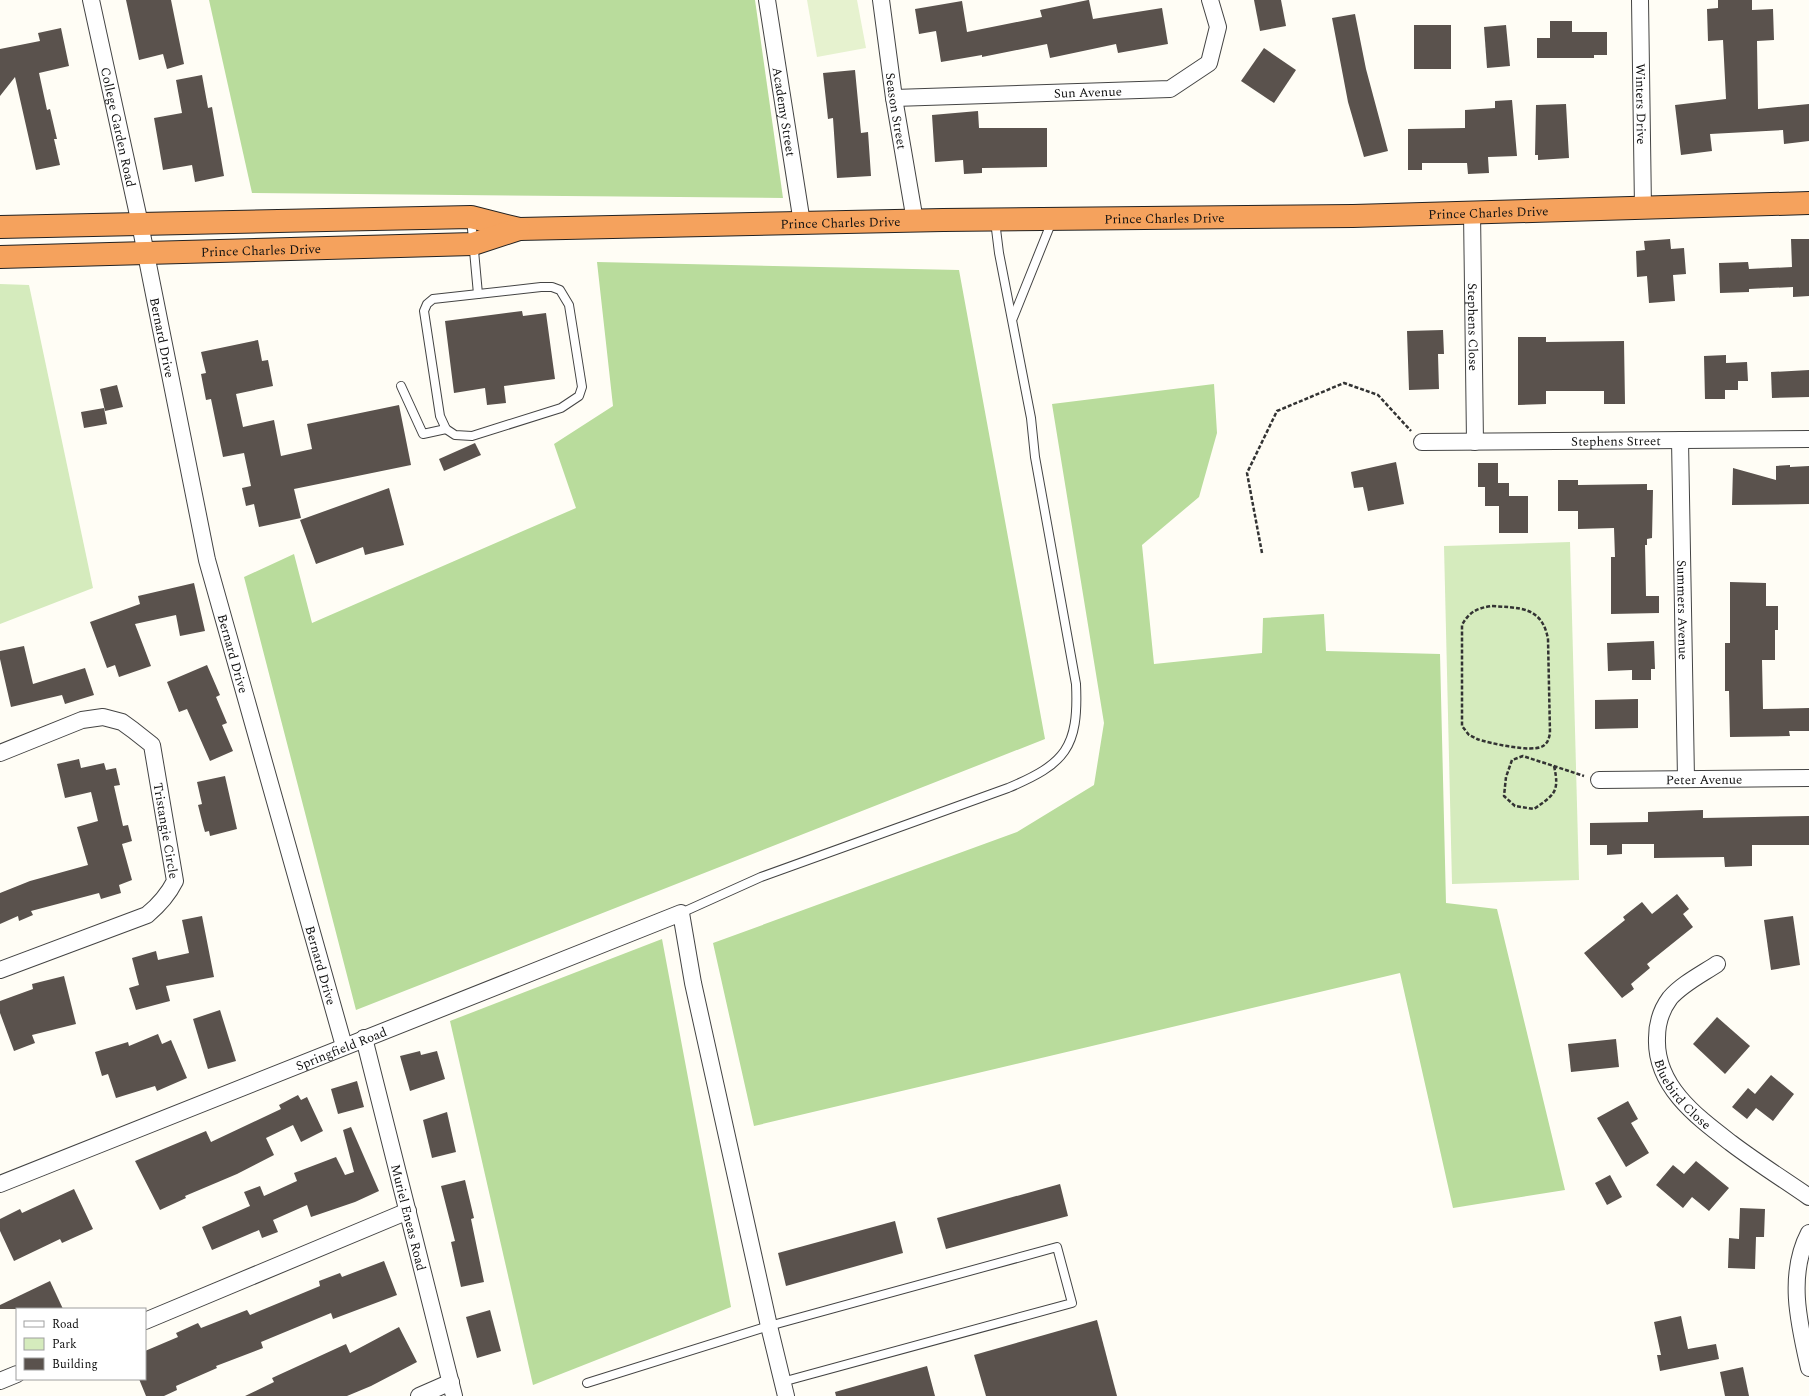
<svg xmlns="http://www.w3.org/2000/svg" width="1809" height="1396" viewBox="0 0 1809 1396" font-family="Spectral,serif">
  <rect width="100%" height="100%" fill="#fffdf5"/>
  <g fill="#d5ebbd">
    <polygon points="0,284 29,285 93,588 0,624"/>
    <polygon points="1570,542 1579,880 1452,884 1444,546"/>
  </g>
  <g fill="#b9dc9c">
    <polygon points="209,0 755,0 783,198 252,193"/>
    <polygon points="597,262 959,270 1045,739 356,1010 244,577 294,554 312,623 576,508 554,444 613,406"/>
    <polygon points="1214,384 1217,433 1199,497 1142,545 1154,664 1262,653 1263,618 1324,614 1326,651 1440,654 1446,903 1497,909 1565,1190 1453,1208 1400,973 754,1126 713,943 1017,832 1094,785 1104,723 1052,404"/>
    <polygon points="662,939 731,1307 533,1385 450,1021"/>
  </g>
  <polygon fill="#e6f2cf" points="807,0 857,0 866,48 817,57"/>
  <g fill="#5a524d">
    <polygon points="126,0 171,0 184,64 167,69 163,54 139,60"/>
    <polygon points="1088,0 1089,0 1093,19 1162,8 1168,44 1118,53 1116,44 1050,58 1047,44 982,57 982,55 941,62 936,31 919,34 915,9 962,1 967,32 1042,17 1040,10"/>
    <polygon points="1254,0 1281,0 1286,26 1260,31"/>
    <polygon points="1718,0 1752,0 1752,10 1773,9 1774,40 1757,41 1758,109 1809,104 1809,141 1784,144 1783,130 1710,134 1712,151 1681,155 1675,105 1726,99 1723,40 1708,41 1707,9 1718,8"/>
    <polygon points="1355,14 1366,69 1388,151 1364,157 1348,102 1332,18"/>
    <polygon points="1550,21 1572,21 1572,32 1607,32 1607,55 1594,55 1594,58 1537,58 1537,38 1550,38"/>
    <rect x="1414" y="25" width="37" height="44"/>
    <polygon points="1506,25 1510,66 1487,68 1484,27"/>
    <polygon points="61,28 69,66 39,73 47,110 50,109 57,139 54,139 60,165 36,170 15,77 0,96 0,49 40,41 38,33"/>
    <polygon points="1264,48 1296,70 1274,103 1241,81"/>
    <polygon points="855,70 861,133 868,132 871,176 837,178 833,118 828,119 823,73"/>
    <polygon points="202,75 208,108 212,107 224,176 195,182 192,165 163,170 154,118 182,113 176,80"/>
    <polygon points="1512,100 1517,156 1488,157 1489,173 1468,174 1467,163 1422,163 1422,170 1408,170 1408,129 1465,128 1465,110 1495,108 1495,101"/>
    <polygon points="1566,104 1569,158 1538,160 1538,155 1535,155 1536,105"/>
    <polygon points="978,111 979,128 1047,128 1047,167 982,168 982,173 964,174 963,160 935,162 932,115"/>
    <polygon points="1670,239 1671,249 1684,248 1686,274 1673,275 1675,301 1649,303 1647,276 1637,277 1636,251 1645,250 1644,241"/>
    <polygon points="1791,239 1809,239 1809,296 1793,297 1793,287 1749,289 1749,292 1720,293 1719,263 1748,262 1749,269 1792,267"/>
    <polygon points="522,311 523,316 546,313 555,379 504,386 506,403 487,405 485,388 454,393 445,321"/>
    <polygon points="1443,330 1444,354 1438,354 1439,389 1409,390 1407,331"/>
    <polygon points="1518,337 1546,337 1546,342 1624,341 1625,404 1604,404 1604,391 1546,391 1546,404 1518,405"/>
    <polygon points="258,340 262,361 268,360 273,386 236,394 243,427 274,420 281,456 312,449 307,424 399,405 411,465 294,489 301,518 259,527 254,504 246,506 242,488 251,486 244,453 223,457 211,399 206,400 201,374 206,373 201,352"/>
    <polygon points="1726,355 1726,363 1747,362 1748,381 1738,381 1738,390 1725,390 1725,399 1705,399 1704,356"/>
    <polygon points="1809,370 1809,397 1772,398 1771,372"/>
    <polygon points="117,385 123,407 105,411 100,389"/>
    <polygon points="104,408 107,424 84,428 81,412"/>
    <polygon points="475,443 481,455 444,471 439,459"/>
    <polygon points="1396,462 1404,504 1368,511 1363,487 1354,488 1351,472"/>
    <polygon points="1478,463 1498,463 1498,483 1509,483 1509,496 1528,496 1528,533 1499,533 1499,506 1485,506 1485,487 1478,487"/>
    <polygon points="1790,465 1790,467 1809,466 1809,504 1732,505 1733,468 1776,480 1776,466"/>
    <polygon points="1558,480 1578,480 1578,485 1647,484 1647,490 1653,490 1652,538 1647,539 1647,545 1645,545 1646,596 1659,596 1659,613 1611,614 1611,557 1615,557 1614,528 1578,529 1578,511 1558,511"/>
    <polygon points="389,488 404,545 365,555 363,547 316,564 300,520"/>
    <polygon points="1730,582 1766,583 1766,606 1778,606 1778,630 1775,630 1775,660 1762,660 1763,709 1809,708 1809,731 1789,731 1790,736 1730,737 1729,691 1725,691 1725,643 1730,643"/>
    <polygon points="194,583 205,631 180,636 176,615 135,624 151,666 119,677 115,665 107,668 90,622 140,604 138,596"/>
    <polygon points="1654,641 1655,669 1651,669 1651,680 1632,680 1632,670 1608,671 1607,643"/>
    <polygon points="24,646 33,684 85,668 94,695 65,704 62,695 11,707 0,659 0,651"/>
    <polygon points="207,665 220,695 216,697 227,723 222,725 233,751 210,761 187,709 179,712 167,682"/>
    <polygon points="1638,699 1638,728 1595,729 1595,700"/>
    <polygon points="79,759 81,768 104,763 106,770 116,768 120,785 114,786 123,826 128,825 132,841 122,844 132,880 119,885 121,893 101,899 99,893 31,911 33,915 19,921 18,916 0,924 0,893 30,881 88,865 77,827 98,821 91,792 65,798 57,764"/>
    <polygon points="225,776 237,829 210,836 209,831 205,832 203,825 198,805 202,804 197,782"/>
    <polygon points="1703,810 1703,818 1809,816 1809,845 1752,845 1752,866 1725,867 1724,857 1654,858 1654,844 1622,844 1622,854 1607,855 1607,845 1590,845 1590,823 1648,822 1648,812"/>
    <polygon points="1677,894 1689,909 1683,914 1693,927 1647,964 1650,968 1631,984 1634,989 1622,998 1584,953 1625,920 1623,917 1642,902 1652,914"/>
    <polygon points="202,916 214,977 166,986 170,1001 136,1010 129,988 139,985 132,958 156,951 158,960 189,953 182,920"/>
    <polygon points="1793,916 1800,965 1771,970 1764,920"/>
    <polygon points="64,976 76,1024 32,1035 35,1043 14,1051 0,1013 0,1001 33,989 32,984"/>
    <polygon points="220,1010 236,1061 208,1069 193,1019"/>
    <polygon points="1717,1017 1750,1046 1725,1074 1693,1044"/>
    <polygon points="158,1034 162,1044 171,1040 187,1078 157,1091 155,1086 116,1098 108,1074 102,1076 95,1052 128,1042 129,1046"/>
    <polygon points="1616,1039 1619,1067 1571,1072 1568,1044"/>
    <polygon points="420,1051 421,1055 437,1051 445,1079 410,1091 400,1056"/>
    <polygon points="1771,1075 1794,1094 1773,1121 1756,1108 1747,1119 1732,1107 1748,1088 1755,1094"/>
    <polygon points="357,1081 364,1107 338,1114 331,1089"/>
    <polygon points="298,1095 301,1100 307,1097 323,1131 301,1142 293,1125 266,1138 274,1155 237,1174 185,1196 186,1198 160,1210 135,1161 206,1131 211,1142 281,1109 279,1105"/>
    <polygon points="1628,1101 1638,1119 1631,1123 1649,1153 1626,1167 1597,1118"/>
    <polygon points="447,1112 456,1152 432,1158 423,1120"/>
    <polygon points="351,1127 379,1191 355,1202 311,1217 307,1205 273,1220 278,1232 262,1238 259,1230 212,1250 202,1227 250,1206 244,1192 260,1186 264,1196 297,1181 294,1173 336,1157 345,1175 354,1172 343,1130"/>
    <polygon points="1696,1161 1729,1188 1709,1211 1692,1197 1683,1208 1656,1185 1673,1165 1684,1174"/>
    <polygon points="1610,1175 1622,1197 1607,1205 1595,1183"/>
    <polygon points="465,1180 474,1218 471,1219 484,1282 461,1287 451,1242 455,1241 441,1186"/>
    <polygon points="1060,1184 1068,1216 946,1249 937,1218"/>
    <polygon points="74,1189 93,1229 62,1243 60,1239 14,1261 0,1231 0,1219 20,1209 22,1213"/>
    <polygon points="1740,1208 1765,1209 1764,1237 1756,1237 1755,1269 1728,1268 1729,1238 1739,1239"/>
    <polygon points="895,1221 903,1253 786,1286 778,1253"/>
    <polygon points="384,1261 397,1295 333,1319 331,1313 261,1342 263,1348 216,1366 217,1368 176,1386 177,1390 164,1396 146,1396 139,1379 145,1379 145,1351 178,1337 176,1333 198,1323 201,1328 247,1310 250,1315 320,1286 319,1281 340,1273 342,1277"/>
    <polygon points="50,1281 63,1309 0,1309 0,1305"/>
    <polygon points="490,1310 501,1351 477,1358 466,1317"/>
    <polygon points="1681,1316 1688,1349 1716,1344 1719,1359 1660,1371 1657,1355 1661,1355 1654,1322"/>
    <polygon points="1097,1320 1117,1396 986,1396 974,1355"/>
    <polygon points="399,1327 417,1362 371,1386 347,1396 245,1396 274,1382 272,1378 346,1344 350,1353"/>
    <polygon points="927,1366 935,1396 836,1396 835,1392"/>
    <polygon points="1743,1367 1749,1396 1725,1396 1720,1372"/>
  </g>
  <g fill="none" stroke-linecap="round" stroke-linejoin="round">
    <g stroke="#444" stroke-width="10">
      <g id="lane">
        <polyline points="471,218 478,294"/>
        <polygon points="541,287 552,287 560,290 569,305 582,387 579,396 561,408 472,436 455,435 446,429 440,416 424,311 427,304 433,299"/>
        <polyline points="1013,318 1052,221"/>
        <polyline points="401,386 423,434 446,429"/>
        <path d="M681,913L761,877L1008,788C1065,764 1079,748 1076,684L1035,457L1031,418L999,253L995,221"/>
        <polyline points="587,1383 769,1326 1057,1247 1072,1303 782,1382"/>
      </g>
    </g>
    <g stroke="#444" stroke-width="18">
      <g id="street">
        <path id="s1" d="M91,0L140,224L207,560L344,1046"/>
        <path id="s2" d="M767,0L802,223"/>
        <path id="s3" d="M881,0L894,98L915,221"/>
        <path id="s4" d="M1640,0L1643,208"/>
        <path id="s5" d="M894,98L1170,89L1209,63L1218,27L1210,0"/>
        <path id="s6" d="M1472,212L1475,442"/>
        <path id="s7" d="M1680,440L1686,779"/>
        <path id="s8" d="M1422,442L1809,439"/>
        <path id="s9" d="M0,753L82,720L103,717L122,722L133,730L152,745L175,881C168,895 159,905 147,915L0,970"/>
        <path id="s10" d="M1599,780L1809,778"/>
        <path id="s11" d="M1717,964C1702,974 1682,984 1670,998C1661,1010 1657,1024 1657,1038C1655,1086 1697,1117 1731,1143C1756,1162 1783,1179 1809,1197"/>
        <path id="s12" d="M364,1038L454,1396"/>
        <path id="s13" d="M0,1184L681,913L693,983L769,1326L786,1396"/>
        <path d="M1809,1233C1787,1275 1799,1324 1809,1368"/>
        <polyline points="145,1321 408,1211"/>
        <polyline points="0,1381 17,1374"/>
        <polyline points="419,1396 451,1382"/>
      </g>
    </g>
    <g stroke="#222" stroke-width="24">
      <g id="highway">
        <path id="s14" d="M0,227L471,217L519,229L943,220L1353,216L1809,203"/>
        <path id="s15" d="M0,257L473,244L519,229"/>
      </g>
    </g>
    <g stroke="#333" stroke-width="2.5" stroke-dasharray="4 2" stroke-linecap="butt">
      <polyline points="1262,553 1247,473 1277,411 1344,383 1378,395 1411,431"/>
      <path d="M1492,606C1519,608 1542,606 1548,639L1550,733C1549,738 1548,743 1543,746C1532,753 1489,743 1477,739L1469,735L1462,726V625C1469,612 1477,608 1492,606Z"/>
      <path d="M1554,766C1560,792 1554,795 1534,809L1515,806L1504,796L1506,777L1512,760L1523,756L1584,776"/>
    </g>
    <use href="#lane" stroke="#fff" stroke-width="8"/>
    <use href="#street" stroke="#fff" stroke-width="16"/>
    <use href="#highway" stroke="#f5a25d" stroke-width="22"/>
  </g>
  <g text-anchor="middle" stroke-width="4" stroke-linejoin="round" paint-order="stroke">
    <g font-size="13" fill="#111" stroke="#fff">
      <text dy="5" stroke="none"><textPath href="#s5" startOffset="194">Sun Avenue</textPath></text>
      <text dy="5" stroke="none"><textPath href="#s4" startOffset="104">Winters Drive</textPath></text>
      <text dy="5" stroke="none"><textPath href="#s3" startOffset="112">Season Street</textPath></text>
      <text dy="5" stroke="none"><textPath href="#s2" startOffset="113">Academy Street</textPath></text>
      <text dy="5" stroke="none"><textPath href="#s1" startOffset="130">College Garden Road</textPath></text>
      <text dy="5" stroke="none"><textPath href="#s14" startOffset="1490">Prince Charles Drive</textPath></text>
      <text dy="5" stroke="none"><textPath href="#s14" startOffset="1166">Prince Charles Drive</textPath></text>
      <text dy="5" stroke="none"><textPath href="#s14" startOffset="842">Prince Charles Drive</textPath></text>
      <text dy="5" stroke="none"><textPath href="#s15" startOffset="261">Prince Charles Drive</textPath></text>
      <text dy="5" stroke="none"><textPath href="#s6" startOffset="115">Stephens Close</textPath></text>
      <text dy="5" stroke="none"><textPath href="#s1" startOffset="345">Bernard Drive</textPath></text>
      <text dy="5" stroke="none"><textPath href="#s8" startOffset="194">Stephens Street</textPath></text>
      <text dy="5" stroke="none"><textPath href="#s7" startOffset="170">Summers Avenue</textPath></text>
      <text dy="5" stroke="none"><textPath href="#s1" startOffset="669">Bernard Drive</textPath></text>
      <text dy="5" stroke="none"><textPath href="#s10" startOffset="105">Peter Avenue</textPath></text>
      <text dy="5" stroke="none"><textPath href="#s9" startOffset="254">Tristangie Circle</textPath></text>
      <text dy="5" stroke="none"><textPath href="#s1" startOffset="993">Bernard Drive</textPath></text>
      <text dy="5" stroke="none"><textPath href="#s13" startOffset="367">Springfield Road</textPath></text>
      <text dy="5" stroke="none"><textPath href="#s11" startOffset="165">Bluebird Close</textPath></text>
      <text dy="5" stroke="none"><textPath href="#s12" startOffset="185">Muriel Eneas Road</textPath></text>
    </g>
  </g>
  <rect x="16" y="1308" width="130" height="72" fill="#ffffff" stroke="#a0a0a0"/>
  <rect x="24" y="1321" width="20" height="6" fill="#ffffff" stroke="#a0a0a0"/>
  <text x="52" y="1328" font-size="12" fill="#111111">Road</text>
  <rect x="24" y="1338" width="20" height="12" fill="#d5ebbd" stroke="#a0a0a0"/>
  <text x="52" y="1348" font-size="12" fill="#111111">Park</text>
  <rect x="24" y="1358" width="20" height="12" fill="#5a524d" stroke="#a0a0a0"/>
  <text x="52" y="1368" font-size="12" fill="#111111">Building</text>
</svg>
